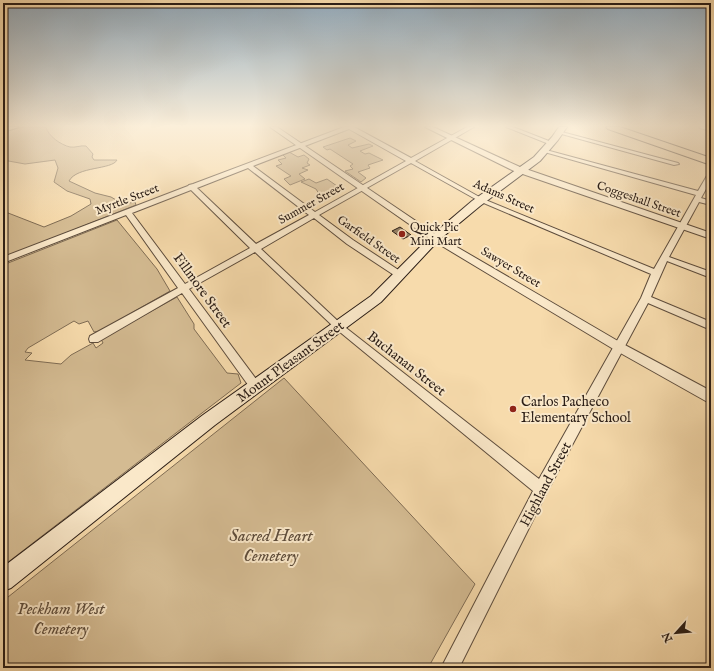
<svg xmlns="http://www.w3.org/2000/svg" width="714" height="671" viewBox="0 0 714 671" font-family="'IM FELL English',serif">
  <rect width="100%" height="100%" fill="#f7dbac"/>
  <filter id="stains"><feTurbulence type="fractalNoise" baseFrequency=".005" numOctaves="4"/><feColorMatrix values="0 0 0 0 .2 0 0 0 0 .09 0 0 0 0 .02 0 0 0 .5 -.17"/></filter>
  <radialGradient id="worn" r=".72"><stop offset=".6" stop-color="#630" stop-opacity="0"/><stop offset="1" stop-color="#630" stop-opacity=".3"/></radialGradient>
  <g fill="#d4bb92" stroke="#7f6c54">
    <path d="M23,127H46C48,136 61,145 70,147C75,148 81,145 86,146L93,154L92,157L94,160H117C112,170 77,166 69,181L95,193L111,197L123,204L135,202L136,205L3,258V211L44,227L71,216L91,204L90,199L67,191L54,182L58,168L55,160L25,164L3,160V132Z"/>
    <polygon points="350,138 356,141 348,145 352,148 369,144 373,146 360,151 365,154 369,153 383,160 368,165 370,168 358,172 366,178 361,182 345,171 353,169 350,166 353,164 330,149 327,150 323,147"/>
    <polygon points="289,152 298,157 304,155 309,159 307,163 310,165 302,168 308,170 299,174 305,179 290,185 284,179 291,176 276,166 282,164 278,160 286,158 282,154"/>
    <polygon points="309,179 316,183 327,179 337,186 330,189 333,191 319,194 316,189 301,182"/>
    <polygon points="117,220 157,269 170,291 100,331 94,332 88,321 79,324 74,321 28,348 25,352 32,353 25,360 61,364 71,355 93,343 96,348 103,343 101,339 103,338 177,297 194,324 194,329 227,373 238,374 241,383 3,566 3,265"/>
    <polygon points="284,378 475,584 428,668 3,668 3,601"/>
  </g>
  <polygon fill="#958064" stroke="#2a1d16" points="400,227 411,235 403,239 392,231"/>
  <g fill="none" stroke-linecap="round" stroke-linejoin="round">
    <g stroke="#5d4c3c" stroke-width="2">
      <g id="minor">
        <path d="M344,127H354L411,158L467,127H474L415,161L483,199L654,269L696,195L541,151L546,150L698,191L708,174L711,172V180L701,198L711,201V205L699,202L669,257L711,272V278L667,261L651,297L711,322V330L648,303L546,494L459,668H441L533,491L335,328L255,252L189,289L259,383L261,386L259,389L255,391L251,389L182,293L98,342H90L89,339L90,336L178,288L126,215L3,263V257L188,186L189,185L193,184ZM349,129L406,161L315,212L253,166ZM411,163L479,201L651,274L641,298L539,479L341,324L261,249L314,218L347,244L397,277H403L404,275L403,273L353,240L319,215ZM248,168L309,215L256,244L197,188ZM191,190L250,248L185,284L132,213Z"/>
        <polygon points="506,127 513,127 554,143 549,144"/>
        <polygon points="699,127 711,127 711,131 700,128"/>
        <polygon points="558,131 678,163 679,164 674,165 558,133"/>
      </g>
    </g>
    <g stroke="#5d4c3c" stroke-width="2">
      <g id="tertiary">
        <polygon points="270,127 277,127 438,236 623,344 711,391 711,404 615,350 432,240"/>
        <polygon points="425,127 433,127 520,167 711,233 711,239 514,171"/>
      </g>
    </g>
    <g stroke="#2a1d16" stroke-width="2">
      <g id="secondary">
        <polygon points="7,127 19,127 3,132 3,128"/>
        <polygon points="559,127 567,127 558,140 540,161 480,206 439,240 381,302 215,425 11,588 3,591 3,567 203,415 371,296 431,236 472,201 534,157 552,137"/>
      </g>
    </g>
    <g stroke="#2a1d16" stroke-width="2">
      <polygon id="motorway" points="606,127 620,127 711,158 711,165 608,129"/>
    </g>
    <use href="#minor" fill="#fae8c9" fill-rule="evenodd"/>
    <use href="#tertiary" fill="#fae8c9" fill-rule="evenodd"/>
    <use href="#secondary" fill="#fae8c9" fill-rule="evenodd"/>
    <use href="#motorway" fill="#f7dbac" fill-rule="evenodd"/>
  </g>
  <linearGradient id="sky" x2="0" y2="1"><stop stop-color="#92aabc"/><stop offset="0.57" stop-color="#fbefda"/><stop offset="1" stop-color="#fbefda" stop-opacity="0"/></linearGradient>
  <rect width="714" height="221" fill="url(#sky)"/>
  <g fill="#8f2418" stroke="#fae8c9" stroke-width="1.5">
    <circle cx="402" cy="234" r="4"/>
    <circle cx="513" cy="409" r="4"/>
  </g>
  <g text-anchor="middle" stroke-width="4" stroke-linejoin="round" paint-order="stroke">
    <g font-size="12" fill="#2a1d16" stroke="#fae8c9">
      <text transform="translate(504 196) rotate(24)" y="4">Adams Street</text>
      <text transform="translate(127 199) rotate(-21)" y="4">Myrtle Street</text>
      <text transform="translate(639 199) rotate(19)" y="4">Coggeshall Street</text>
      <text transform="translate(311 203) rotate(-29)" y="4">Summer Street</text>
      <text transform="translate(369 239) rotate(35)" y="4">Garfield Street</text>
      <text transform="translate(511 267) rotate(31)" y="4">Sawyer Street</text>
    </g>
    <g font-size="12" fill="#2a1d16" stroke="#fae8c9" text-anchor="start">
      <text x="410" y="231">Quick Pic<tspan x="410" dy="14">Mini Mart</tspan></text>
    </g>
    <g font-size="14" fill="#2a1d16" stroke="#fae8c9">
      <text transform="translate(203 290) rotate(54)" y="5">Fillmore Street</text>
      <text transform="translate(290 361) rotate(-36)" y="5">Mount Pleasant Street</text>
      <text transform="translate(407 363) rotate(38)" y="5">Buchanan Street</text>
      <text transform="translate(545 484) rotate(-62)" y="5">Highland Street</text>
    </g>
    <g font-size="14" fill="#2a1d16" stroke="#fae8c9" text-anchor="start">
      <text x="521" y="406">Carlos Pacheco<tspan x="521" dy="16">Elementary School</tspan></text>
    </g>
    <g font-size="17" font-style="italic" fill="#5d4c3b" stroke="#fae8c9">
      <text x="271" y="541">Sacred Heart<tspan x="271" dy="20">Cemetery</tspan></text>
      <text x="61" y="614">Peckham West<tspan x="61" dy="20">Cemetery</tspan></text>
    </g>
  </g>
  <rect width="714" height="671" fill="none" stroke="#f7dbac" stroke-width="16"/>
  <rect x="4" y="4" width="706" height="663" fill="none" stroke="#2a1d16" stroke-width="2"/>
  <rect x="8" y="8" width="698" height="655" fill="none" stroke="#2a1d16"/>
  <g transform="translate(676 633) rotate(243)" stroke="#fae8c9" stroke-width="3" paint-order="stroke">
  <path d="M0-3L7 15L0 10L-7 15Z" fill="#2a1d16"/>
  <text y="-6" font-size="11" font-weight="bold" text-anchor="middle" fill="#2a1d16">N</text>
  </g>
  <rect width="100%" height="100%" filter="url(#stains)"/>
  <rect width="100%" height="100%" fill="url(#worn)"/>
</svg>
